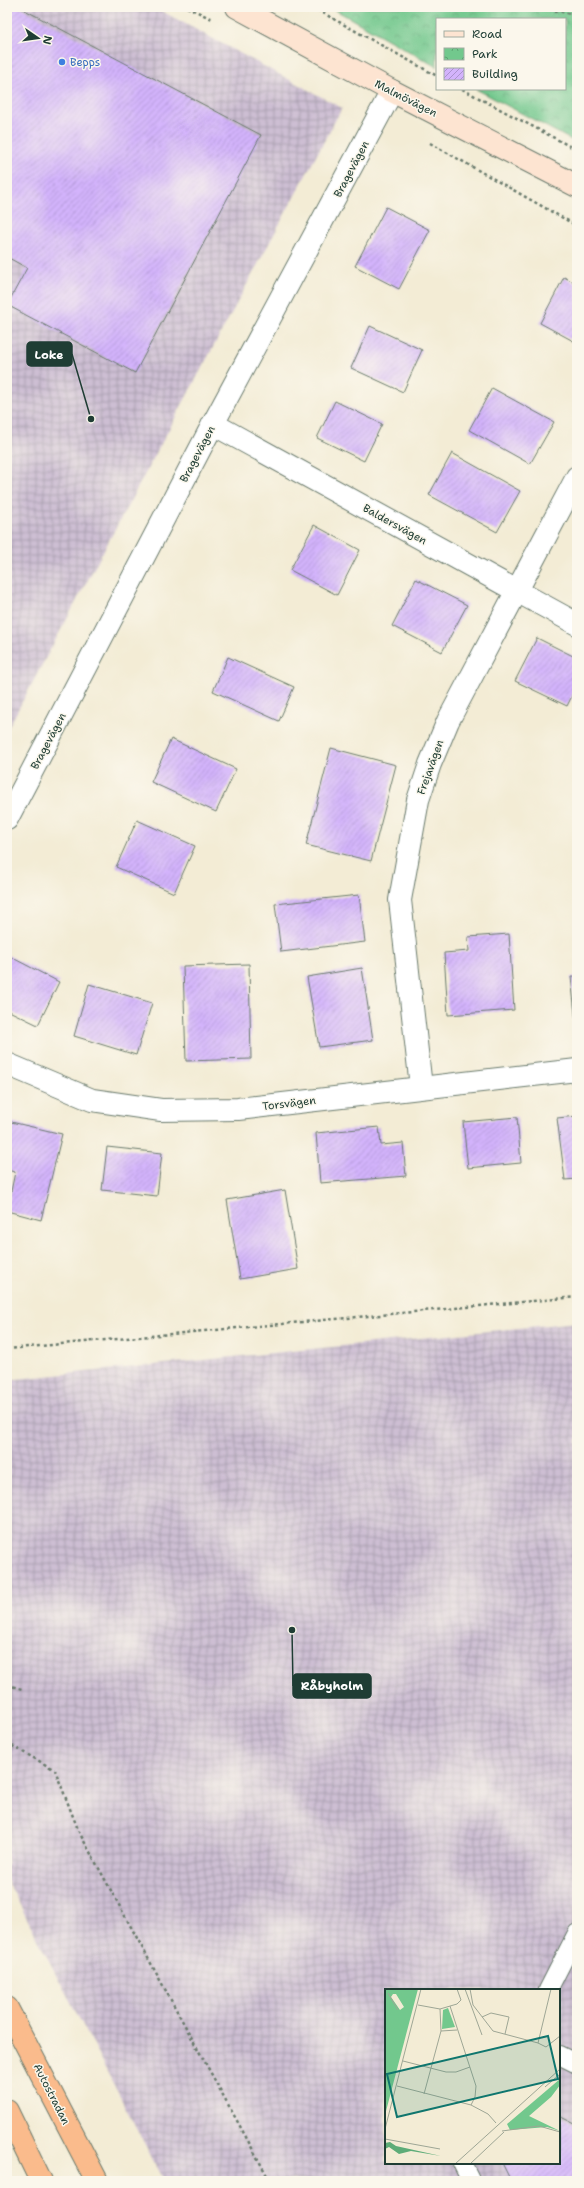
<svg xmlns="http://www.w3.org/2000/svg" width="584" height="2188" viewBox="0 0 584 2188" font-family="'Shantell Sans',sans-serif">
  <defs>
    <pattern id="industrial-grid" width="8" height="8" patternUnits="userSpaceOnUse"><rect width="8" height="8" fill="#cdbed3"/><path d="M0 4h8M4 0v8" fill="none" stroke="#a69cac"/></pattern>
    <pattern id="park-crowns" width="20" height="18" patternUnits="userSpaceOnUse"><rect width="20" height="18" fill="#72c88d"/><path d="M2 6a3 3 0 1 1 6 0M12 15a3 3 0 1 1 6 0" fill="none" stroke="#5da474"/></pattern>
    <pattern id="building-hatch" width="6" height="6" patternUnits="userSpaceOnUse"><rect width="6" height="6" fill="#d3b3fc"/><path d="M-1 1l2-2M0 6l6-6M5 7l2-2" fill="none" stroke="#ab93cd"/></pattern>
  </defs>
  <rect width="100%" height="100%" fill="#fbf7ec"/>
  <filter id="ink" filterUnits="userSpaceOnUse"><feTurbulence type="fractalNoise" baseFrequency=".025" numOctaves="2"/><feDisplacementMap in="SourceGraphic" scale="8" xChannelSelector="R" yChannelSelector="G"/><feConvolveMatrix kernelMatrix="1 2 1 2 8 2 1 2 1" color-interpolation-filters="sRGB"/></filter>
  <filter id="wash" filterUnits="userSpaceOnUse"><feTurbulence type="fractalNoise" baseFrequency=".012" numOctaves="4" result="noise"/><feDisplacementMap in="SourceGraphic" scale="16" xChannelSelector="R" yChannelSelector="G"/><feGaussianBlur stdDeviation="0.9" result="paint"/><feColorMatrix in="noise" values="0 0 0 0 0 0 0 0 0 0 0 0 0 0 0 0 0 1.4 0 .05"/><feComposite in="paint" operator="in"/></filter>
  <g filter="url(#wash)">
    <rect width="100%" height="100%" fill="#f3ecd5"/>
    <g fill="url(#industrial-grid)" fill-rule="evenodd">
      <polygon points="7,7 154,7 342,108 7,730"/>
      <path d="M577,1322V2181H164L7,1880V1380ZM386,1990H559V2163H386Z"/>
    </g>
    <polygon fill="url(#park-crowns)" stroke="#488260" points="330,7 577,7 577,143 476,89 565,89 565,19 437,19 437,67"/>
    <g id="blocks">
      <g fill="url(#building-hatch)">
        <polygon points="7,7 19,7 261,135 135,373 7,305 27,268 7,257"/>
        <polygon points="386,207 430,230 399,289 355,266"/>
        <polygon points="564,277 577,284 577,343 540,323"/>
        <polygon points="370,326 422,350 403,392 351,368"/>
        <polygon points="492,388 554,422 530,464 469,430"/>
        <polygon points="335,401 382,424 364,461 317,438"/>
        <polygon points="452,453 520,491 497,532 429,495"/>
        <polygon points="314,525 360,550 337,595 290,570"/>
        <polygon points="416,579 467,605 442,652 392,626"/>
        <polygon points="537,638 577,658 577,686 567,706 515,681"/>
        <polygon points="228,657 294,687 279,721 213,691"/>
        <polygon points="171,739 236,769 216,812 151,782"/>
        <polygon points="331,748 396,765 371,861 306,845"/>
        <polygon points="137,820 195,846 174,893 116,867"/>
        <polygon points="359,895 365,942 281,952 275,904"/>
        <polygon points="509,934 514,1010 448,1015 444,953 469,951 468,937"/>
        <polygon points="7,955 59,982 38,1025 7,1010"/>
        <polygon points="249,964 251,1059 186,1061 183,966"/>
        <polygon points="362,968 373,1040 319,1047 307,977"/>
        <polygon points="571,977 577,977 577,1023 576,1023"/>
        <polygon points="89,984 152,1003 136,1055 74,1036"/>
        <polygon points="577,1116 577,1179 565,1180 557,1118"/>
        <polygon points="517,1117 521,1163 468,1168 463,1122"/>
        <polygon points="7,1121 62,1134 41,1220 7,1211 15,1172 7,1170"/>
        <polygon points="379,1127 381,1145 403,1143 406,1176 320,1183 316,1133"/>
        <polygon points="107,1147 162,1153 157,1196 102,1190"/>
        <polygon points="285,1190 298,1269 240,1279 227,1200"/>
        <polygon points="559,2116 577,2125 577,2181 511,2181 502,2163 559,2163"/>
      </g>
    </g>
  </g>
  <g filter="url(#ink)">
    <use href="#blocks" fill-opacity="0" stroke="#697a6c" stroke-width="1"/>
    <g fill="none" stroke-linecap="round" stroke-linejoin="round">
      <g stroke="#697a6c" stroke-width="20">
        <g id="service">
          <polyline points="548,1990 577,1933"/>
          <polyline points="559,2055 577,2064"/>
          <polyline points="462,2163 471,2181"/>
        </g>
      </g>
      <g stroke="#697a6c" stroke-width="24">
        <g id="minor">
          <polyline points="213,424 577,624"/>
          <polyline points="7,819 213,424 392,91"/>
          <polyline points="7,1064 92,1100 161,1110 238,1109 577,1070"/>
          <polyline points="421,1087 400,900 418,800 430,764 448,721 577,477"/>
        </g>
      </g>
      <g stroke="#697a6c" stroke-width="24">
        <polyline id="secondary" points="237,7 392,91 577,186"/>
      </g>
      <g stroke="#697a6c" stroke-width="24">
        <g id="motorway">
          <polyline points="7,2008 97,2181"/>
          <polyline points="7,2111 41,2181"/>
        </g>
      </g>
      <g stroke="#697a6c" stroke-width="2.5" stroke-dasharray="3 3" stroke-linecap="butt">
        <polyline points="187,7 212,19"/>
        <polyline points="312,7 437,76"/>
        <polyline points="537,7 577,15"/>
        <polyline points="462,89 577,150"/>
        <polyline points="430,143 577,226"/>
        <polyline points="7,1349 577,1297"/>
        <polyline points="7,1685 22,1689"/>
        <polyline points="7,1743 55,1770 79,1832 270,2181"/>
      </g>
      <use href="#service" stroke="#fff" stroke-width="18"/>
      <use href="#minor" stroke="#fff" stroke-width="22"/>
      <use href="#secondary" stroke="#fde4d1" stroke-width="22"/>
      <use href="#motorway" stroke="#fabb8c" stroke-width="22"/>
    </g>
  </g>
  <circle fill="#3f7fe0" stroke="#fbf7ec" stroke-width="1.5" cx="62" cy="62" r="4"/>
  <g text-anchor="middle" stroke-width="3" stroke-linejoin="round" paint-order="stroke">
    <g font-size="11" fill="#366cbe" stroke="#fbf7ec" text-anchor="start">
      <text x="70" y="66">Bepps</text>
    </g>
    <g font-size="11" fill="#1f3d34" stroke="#fbf7ec">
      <text transform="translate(406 98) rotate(27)" y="4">Malmövägen</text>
      <text transform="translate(351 169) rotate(-62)" y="4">Bragevägen</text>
      <text transform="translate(197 454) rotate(-62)" y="4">Bragevägen</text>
      <text transform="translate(395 524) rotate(29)" y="4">Baldersvägen</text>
      <text transform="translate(48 741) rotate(-62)" y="4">Bragevägen</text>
      <text transform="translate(430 767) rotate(-70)" y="4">Frejavägen</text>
      <text transform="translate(289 1103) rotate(-7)" y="4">Torsvägen</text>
      <text transform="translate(52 2094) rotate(63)" y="4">Autostradan</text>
    </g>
  </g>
  <g transform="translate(385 1989)">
    <rect width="175" height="175" fill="#f3ecd5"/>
    <path d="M175,90V96L166,108L144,127L175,142L162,138L125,141L122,135Z" fill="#72c88d"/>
    <path d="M5,153L11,157L56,167L26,162L14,165L4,158L0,160V154Z" fill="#5dac78"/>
    <path d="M0,0H33L0,126ZM8,5H11L19,18L15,21L6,8ZM63,19L70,38L57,40L58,21Z" fill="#72c88d" fill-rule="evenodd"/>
    <path fill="none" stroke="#9ea695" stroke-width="1" d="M80,0L97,46M85,0L88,16L108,42L153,54L166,0M3,4L13,21M33,16L55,20L72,15L76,11L72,0M65,17L91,97L90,108L86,116M97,28L106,24L124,28L120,45M56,42L72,41M153,54L161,58L175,47M18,72L61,83H71L85,78M12,97L86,116M160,98L175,85M39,105L56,42L55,20M86,116L103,125L111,134M0,140L36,0M117,142L154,137L175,143M0,150L55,160M70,175L175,80M85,175L119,143"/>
    <path fill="#0f766e" fill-opacity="0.15" stroke="#0f766e" stroke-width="2" d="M163,47L173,90L12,128L2,85Z"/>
    <rect width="175" height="175" fill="none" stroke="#1f3d34" stroke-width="2"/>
  </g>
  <path fill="none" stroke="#1f3d34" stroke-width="1.5" d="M91 419L72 354M292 1630L293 1686"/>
  <g fill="#1f3d34" stroke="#fbf7ec" stroke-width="1.5">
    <circle cx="91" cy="419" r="4"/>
    <circle cx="292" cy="1630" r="4"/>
  </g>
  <g fill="#1f3d34" stroke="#1f3d34" stroke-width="1.5">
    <rect x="27" y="342" width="45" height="24" rx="4"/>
    <rect x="293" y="1674" width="78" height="24" rx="4"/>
  </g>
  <g font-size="12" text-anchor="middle" font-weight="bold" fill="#fff">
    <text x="49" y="359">Loke</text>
    <text x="332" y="1690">Råbyholm</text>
  </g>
  <rect width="584" height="2188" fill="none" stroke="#fbf7ec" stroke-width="24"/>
  <rect x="436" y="18" width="130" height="72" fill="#fbf7ec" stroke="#a3ada2"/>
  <rect x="444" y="31" width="20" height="6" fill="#fde4d1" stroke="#a3ada2"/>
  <text x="472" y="38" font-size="12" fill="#1f3d34">Road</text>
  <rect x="444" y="48" width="20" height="12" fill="url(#park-crowns)" stroke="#a3ada2"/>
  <text x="472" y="58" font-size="12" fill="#1f3d34">Park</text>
  <rect x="444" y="68" width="20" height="12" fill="url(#building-hatch)" stroke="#a3ada2"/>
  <text x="472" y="78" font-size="12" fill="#1f3d34">Building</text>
  <g transform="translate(38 38) rotate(103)" stroke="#fbf7ec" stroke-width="3" paint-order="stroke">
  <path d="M0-3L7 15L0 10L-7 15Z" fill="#1f3d34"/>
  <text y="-6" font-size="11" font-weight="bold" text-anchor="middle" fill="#1f3d34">N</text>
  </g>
</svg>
